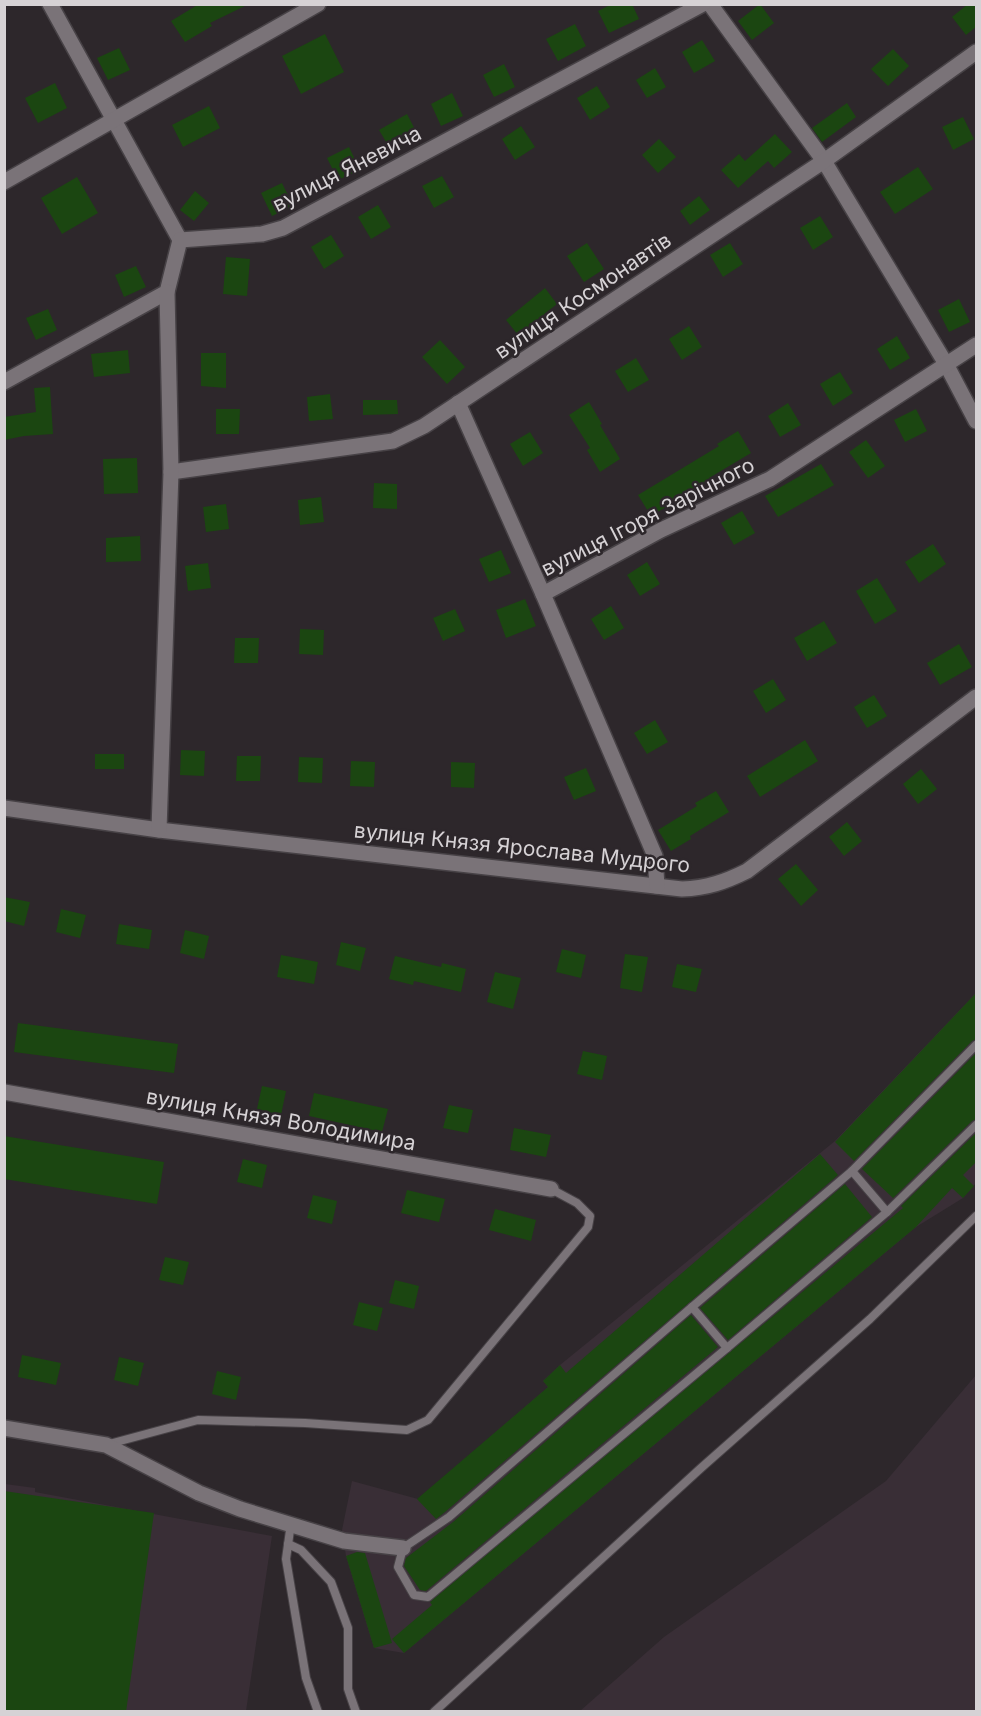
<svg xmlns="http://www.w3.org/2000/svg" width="981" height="1716" viewBox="0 0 981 1716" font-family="Inter,sans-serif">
  <rect width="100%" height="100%" fill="#2d272b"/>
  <g fill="#392e36">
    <polygon points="976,993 976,1183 963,1198 916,1227 404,1653 374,1648 346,1556 342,1530 352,1481 418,1499 548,1387 543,1381 560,1365 835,1141"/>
    <polygon points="976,1375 976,1711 580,1711 664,1637 886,1481"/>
    <polygon points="5,1484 35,1488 35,1492 272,1536 246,1711 5,1712"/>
  </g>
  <g fill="#1b4611">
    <polygon points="199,4 249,4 210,23 212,26 185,42 171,21"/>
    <polygon points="612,4 632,4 639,19 609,33 598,11"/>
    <polygon points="760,4 774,23 752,40 738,21"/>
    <polygon points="968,4 976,4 976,27 966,35 952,17"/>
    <polygon points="575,24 586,46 558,61 546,39"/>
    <polygon points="325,34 344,72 301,94 282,56"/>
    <polygon points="702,40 715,61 694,73 682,52"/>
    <polygon points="119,48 130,70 108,80 97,58"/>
    <polygon points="893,49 909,66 888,86 871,69"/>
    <polygon points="504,64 515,87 494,97 483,75"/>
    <polygon points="655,68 666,87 647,98 636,80"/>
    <polygon points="55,83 67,108 38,123 25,98"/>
    <polygon points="597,86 610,107 590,120 577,98"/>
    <polygon points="452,93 463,116 441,126 431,104"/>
    <polygon points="847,103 856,117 822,142 812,128"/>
    <polygon points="209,106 220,128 183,147 172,125"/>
    <polygon points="407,114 419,137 392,152 379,130"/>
    <polygon points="963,117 974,139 953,150 942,127"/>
    <polygon points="521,126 535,147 515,160 502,139"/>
    <polygon points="775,134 792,152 774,168 768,161 738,188 721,170 739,154 745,161"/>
    <polygon points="659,139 676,157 658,173 642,155"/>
    <polygon points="349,147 360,170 338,180 327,158"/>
    <polygon points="918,167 933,189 895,214 880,192"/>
    <polygon points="442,176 454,197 434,208 422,186"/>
    <polygon points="77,177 98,213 62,234 41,198"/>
    <polygon points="282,183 293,206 272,216 261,193"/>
    <polygon points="195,191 209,203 194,221 180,210"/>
    <polygon points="699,196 710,210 690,225 680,211"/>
    <polygon points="378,205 391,227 371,239 358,217"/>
    <polygon points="820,216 833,237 813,250 800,228"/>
    <polygon points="331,235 344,256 324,269 311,247"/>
    <polygon points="587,243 604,269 584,282 567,256"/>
    <polygon points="730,243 743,264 723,277 710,255"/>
    <polygon points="226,257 250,259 247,296 223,294"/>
    <polygon points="136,266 146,287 124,297 115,275"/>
    <polygon points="545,288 557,304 518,335 506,320"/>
    <polygon points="959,299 970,322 949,332 938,310"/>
    <polygon points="48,309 57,330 36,340 26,318"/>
    <polygon points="689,326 702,347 682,360 669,339"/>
    <polygon points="897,336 910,358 890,370 877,349"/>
    <polygon points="440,340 465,367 447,384 422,357"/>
    <polygon points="128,350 130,373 94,377 91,354"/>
    <polygon points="201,353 226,353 226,388 201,386"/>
    <polygon points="636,358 649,380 628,392 615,371"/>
    <polygon points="840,372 853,393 833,406 820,384"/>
    <polygon points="50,387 53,434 24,436 4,440 4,417 36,412 34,388"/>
    <polygon points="330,394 333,419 309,421 307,397"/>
    <polygon points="363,400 397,400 398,414 363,415"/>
    <polygon points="589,402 602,424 600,425 620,459 600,472 587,450 590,448 569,415"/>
    <polygon points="788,403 801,425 780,437 768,416"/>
    <polygon points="216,409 240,409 239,434 216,434"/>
    <polygon points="916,409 927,431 905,442 894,420"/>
    <polygon points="738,431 751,453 709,478 711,480 651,516 638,495 719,446 717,444"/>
    <polygon points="530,432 543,453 523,466 510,444"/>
    <polygon points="866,440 885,466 868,478 849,452"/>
    <polygon points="137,458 138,493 104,494 103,459"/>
    <polygon points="821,464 834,485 778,517 765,496"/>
    <polygon points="374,483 397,484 397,509 373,508"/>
    <polygon points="321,497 324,522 300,525 298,500"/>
    <polygon points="226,504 229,529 206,532 203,507"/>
    <polygon points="742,511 755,533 734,545 721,523"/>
    <polygon points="140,536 141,561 106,562 106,538"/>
    <polygon points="933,544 946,564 919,583 905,562"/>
    <polygon points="501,550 511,573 489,582 479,559"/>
    <polygon points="647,562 660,584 640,596 627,575"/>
    <polygon points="208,563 211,588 188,591 185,566"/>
    <polygon points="877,578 897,611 875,624 856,591"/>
    <polygon points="525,599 536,626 506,638 496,610"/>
    <polygon points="611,606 624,628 604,640 591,619"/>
    <polygon points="455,609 465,631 443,641 433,618"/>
    <polygon points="824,621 837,643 807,661 794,638"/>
    <polygon points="300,629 324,630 323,655 299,654"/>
    <polygon points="235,638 259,638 258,663 234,663"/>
    <polygon points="959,644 972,667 940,685 927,663"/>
    <polygon points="773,679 786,700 766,713 753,691"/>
    <polygon points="874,695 887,716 867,728 854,707"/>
    <polygon points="655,720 668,742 647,754 634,733"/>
    <polygon points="805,740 818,761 760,797 747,776"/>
    <polygon points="181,750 205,751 204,776 180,775"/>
    <rect x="95" y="754" width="29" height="15"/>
    <polygon points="237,756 261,756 260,781 236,781"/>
    <polygon points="299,757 323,758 322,783 298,782"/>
    <polygon points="351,761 375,762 374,787 350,786"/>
    <polygon points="451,762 475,763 474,788 451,787"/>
    <polygon points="586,768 596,791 574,800 564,777"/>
    <polygon points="921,769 937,789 918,804 903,784"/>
    <polygon points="716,791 729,812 690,836 691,839 671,851 658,830 697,806 695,803"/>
    <polygon points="847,822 862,841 844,856 829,837"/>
    <polygon points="796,864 818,890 801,906 778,879"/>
    <polygon points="4,897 30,902 24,926 4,921"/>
    <polygon points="61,909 86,915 80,938 56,932"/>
    <polygon points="119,924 152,930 149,949 116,944"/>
    <polygon points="185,930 209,936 204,959 180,953"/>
    <polygon points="341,942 366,948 360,971 336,965"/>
    <polygon points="562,949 586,955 581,978 556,972"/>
    <polygon points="625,954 648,957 642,992 620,988"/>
    <polygon points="281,955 318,962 314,984 277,977"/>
    <polygon points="395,956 441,967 442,963 466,969 461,992 414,981 413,985 389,979"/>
    <polygon points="677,964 702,969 696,992 672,987"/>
    <polygon points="495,972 521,978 513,1009 487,1002"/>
    <polygon points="976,993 976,1039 972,1041 854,1161 835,1142"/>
    <polygon points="18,1023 178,1044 174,1073 14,1052"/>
    <polygon points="583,1051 607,1056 602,1080 577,1074"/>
    <polygon points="976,1053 976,1119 972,1121 893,1198 862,1169"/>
    <polygon points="262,1086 286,1091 281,1115 257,1109"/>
    <polygon points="314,1093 388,1109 382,1132 309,1116"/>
    <polygon points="449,1105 473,1110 468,1133 443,1128"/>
    <polygon points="514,1128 551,1135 546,1157 510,1150"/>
    <polygon points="976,1133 976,1162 963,1175 974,1186 963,1198 952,1188 916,1227 404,1653 392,1639 432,1605 430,1602 903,1208 901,1206"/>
    <polygon points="4,1136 164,1162 157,1204 4,1179"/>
    <polygon points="820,1154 838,1175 445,1512 436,1519 417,1499 548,1387 543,1381 560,1365 566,1373"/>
    <polygon points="243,1159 267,1165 262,1188 237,1182"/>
    <polygon points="845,1184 872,1217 728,1340 700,1308"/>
    <polygon points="407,1190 445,1199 439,1222 401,1213"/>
    <polygon points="313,1195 337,1201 332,1224 307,1218"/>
    <polygon points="495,1209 536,1220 531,1241 489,1230"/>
    <polygon points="165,1257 189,1262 183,1285 159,1280"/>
    <polygon points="395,1280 419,1286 414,1309 389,1303"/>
    <polygon points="359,1302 383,1308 377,1331 353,1325"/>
    <polygon points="691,1315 718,1347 426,1591 420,1590 404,1566 406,1558 453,1522"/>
    <polygon points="22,1355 61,1363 56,1385 18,1377"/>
    <polygon points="119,1357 144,1363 138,1386 114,1380"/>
    <polygon points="217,1371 241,1377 236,1400 212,1394"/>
    <polygon points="4,1491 154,1513 126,1712 4,1712"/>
    <polygon points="357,1552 365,1553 392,1643 374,1648 346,1556"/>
  </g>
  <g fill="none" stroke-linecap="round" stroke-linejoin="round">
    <g stroke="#474246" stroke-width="10">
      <g id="lane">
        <polyline points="976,1045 852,1171 692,1307 449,1517 403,1548 398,1567 414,1595 428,1597 727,1348 887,1212 976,1125"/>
        <polyline points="852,1171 887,1212"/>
        <polyline points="692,1307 727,1348"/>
        <polyline points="109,1444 198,1420 305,1423 407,1430 428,1420 588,1227 590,1216 577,1203 551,1189"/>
        <polyline points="291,1523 286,1559 306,1678 318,1712"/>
        <polyline points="288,1544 301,1550 331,1582 348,1628 348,1689 356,1712"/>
        <polyline points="434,1712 701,1468 870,1319 976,1216"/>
      </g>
    </g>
    <g stroke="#474246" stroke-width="18">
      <g id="street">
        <polyline points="50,4 180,240"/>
        <polyline points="710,4 824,161 946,364 976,421"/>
        <polyline points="4,182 318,4"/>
        <polyline points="4,382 167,292 180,240 262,234 283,228 703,4"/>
        <polyline points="458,403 543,594"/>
        <polyline points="171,472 393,441 424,426 824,161 976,52"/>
        <path d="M4,808L159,830L682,889C707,888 725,882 747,871L976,697"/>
        <polyline points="159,830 171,472 167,292"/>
        <polyline points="657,886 655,856 543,594 661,530 770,479 976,345"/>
        <polyline points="4,1092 551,1189"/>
        <polyline points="4,1428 106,1445 199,1493 240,1509 344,1541 403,1548"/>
      </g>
    </g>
    <use href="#lane" stroke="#7a7378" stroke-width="8"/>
    <use href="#street" stroke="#7a7378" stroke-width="15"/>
  </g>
  <g text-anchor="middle" stroke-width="5" stroke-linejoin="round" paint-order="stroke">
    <g font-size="21" fill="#d6d2d5" stroke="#2d272b">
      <text transform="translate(347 169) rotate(-27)" y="7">вулиця Яневича</text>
      <text transform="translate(583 296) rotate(-34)" y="7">вулиця Космонавтів</text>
      <text transform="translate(648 517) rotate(-27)" y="7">вулиця Ігоря Зарічного</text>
      <text transform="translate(522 848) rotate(6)" y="7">вулиця Князя Ярослава Мудрого</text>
      <text transform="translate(281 1120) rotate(10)" y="7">вулиця Князя Володимира</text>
    </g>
  </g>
  <rect width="981" height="1716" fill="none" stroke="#d6d2d5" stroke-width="12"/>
</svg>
